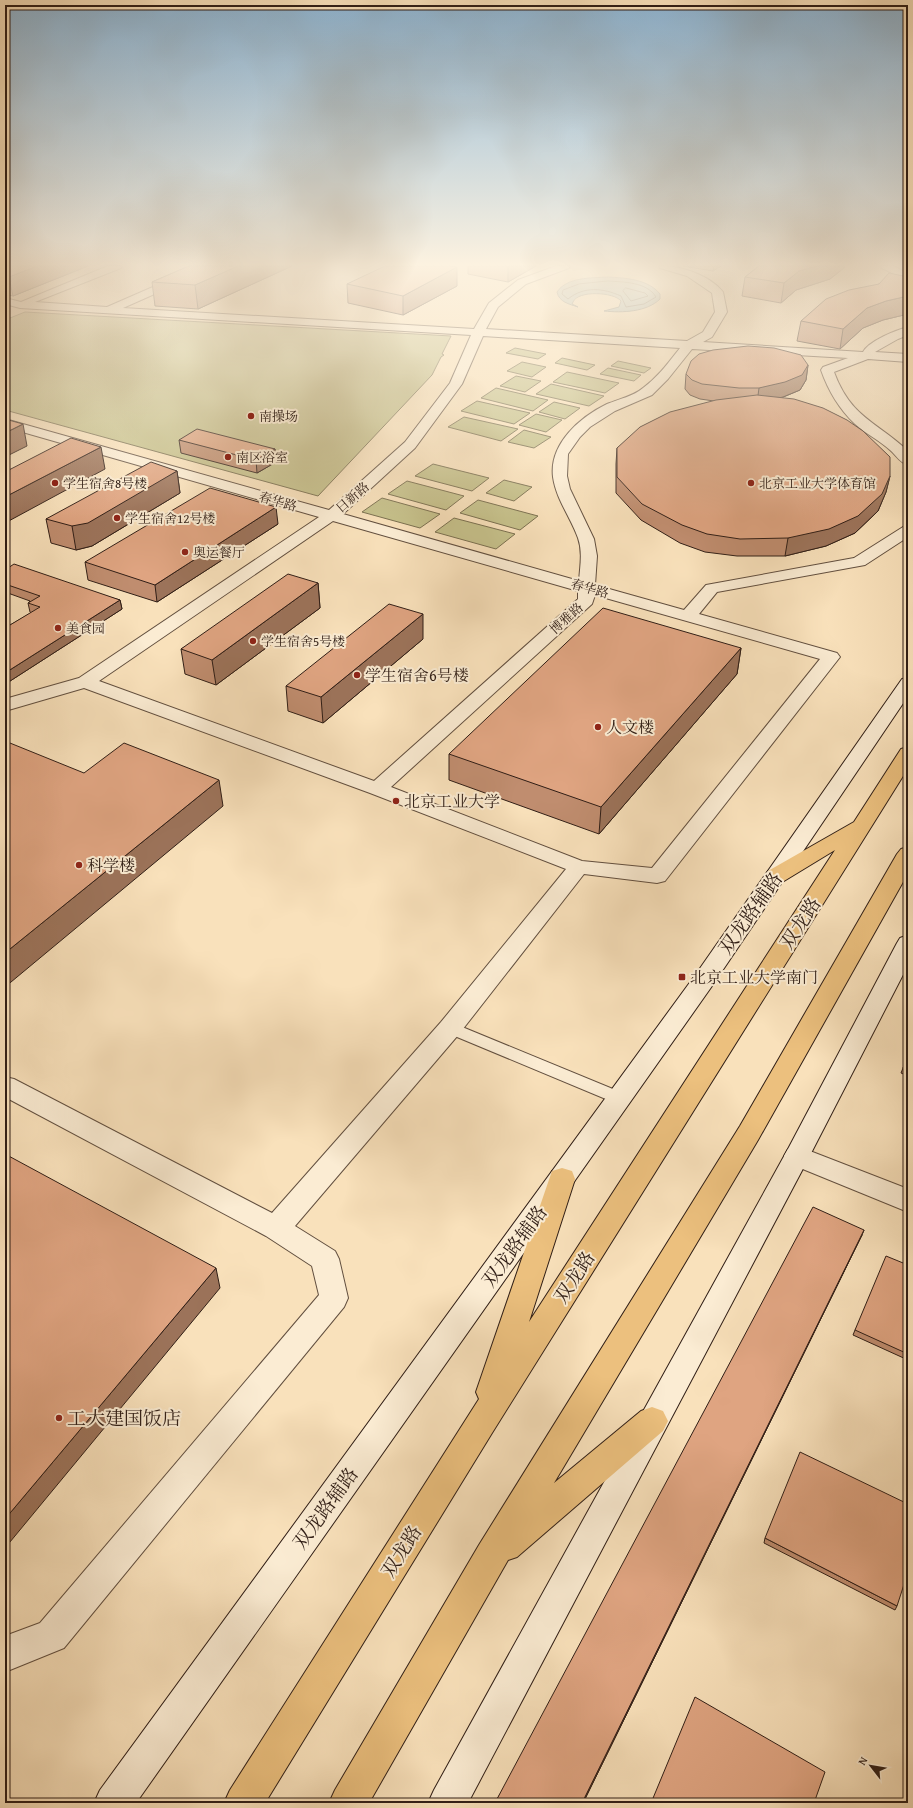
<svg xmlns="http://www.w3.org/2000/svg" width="913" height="1808" viewBox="0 0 913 1808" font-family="'Gentium Book Plus','Noto Serif SC',serif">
  <rect width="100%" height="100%" fill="#f9e1bb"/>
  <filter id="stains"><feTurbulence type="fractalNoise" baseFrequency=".005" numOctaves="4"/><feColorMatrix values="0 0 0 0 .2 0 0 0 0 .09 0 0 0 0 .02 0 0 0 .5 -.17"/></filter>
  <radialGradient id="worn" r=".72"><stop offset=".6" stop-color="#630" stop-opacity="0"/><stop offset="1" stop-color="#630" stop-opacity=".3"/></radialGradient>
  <g fill="#c6c18b" stroke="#7b7050">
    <polygon points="25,312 451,336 442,354 444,355 441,357 432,375 318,496 5,410 5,320"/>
    <polygon points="515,348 546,354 538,359 506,353"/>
    <polygon points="562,358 595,365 587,370 555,363"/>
    <polygon points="618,361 651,368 644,373 611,366"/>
    <polygon points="522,362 546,367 532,377 507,371"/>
    <polygon points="608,368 641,375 634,381 600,374"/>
    <polygon points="567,372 619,383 605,393 553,382"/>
    <polygon points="516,376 541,381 525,392 500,386"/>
    <polygon points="551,384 604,396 589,406 536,394"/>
    <polygon points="496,388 548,400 533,411 481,398"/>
    <polygon points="477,401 530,413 514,424 461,411"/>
    <polygon points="554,402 580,408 565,419 539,412"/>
    <polygon points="536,414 562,420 546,432 519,425"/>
    <polygon points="464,417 518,429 501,441 448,427"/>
    <polygon points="524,430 551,437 534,448 508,442"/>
    <polygon points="433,464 489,478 472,491 415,476"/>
    <polygon points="504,480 532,487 514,501 486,493"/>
    <polygon points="407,481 464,496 446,510 388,494"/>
    <polygon points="382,498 440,514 420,528 362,512"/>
    <polygon points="478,500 538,516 520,530 460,513"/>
    <polygon points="454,518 515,534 496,549 435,532"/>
  </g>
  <path fill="#a4babc" stroke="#767c7a" d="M608,277C625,278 648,279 660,294V299C647,312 622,313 604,311L619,307L621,301C614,292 578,290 573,302L572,304L578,307C569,304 559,302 557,292C567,277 591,278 608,277Z"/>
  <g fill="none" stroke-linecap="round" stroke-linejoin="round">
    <g stroke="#6a6c69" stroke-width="1">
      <path d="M608,281C624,282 647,282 656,297L644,304L626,307L621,296C603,288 584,286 568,299L562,294L563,290L579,284Z"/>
      <polygon points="626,288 645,293 648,296 631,301 623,291"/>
    </g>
    <g stroke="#624f3f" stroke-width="2">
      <polygon id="lane" points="450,1022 625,1094 627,1098 625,1102 619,1104 613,1102 445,1032 442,1028 445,1024"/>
    </g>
    <g stroke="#624f3f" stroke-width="2">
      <g id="street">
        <path d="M108,266H122L121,268L35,302L107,307L201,266H214L213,268L123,308L474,329L489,303L518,280L556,266H570L569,268L526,284L498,307L486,329L687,341L703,332L715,312L712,293L687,276L660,268L659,266C679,265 710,275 723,292L727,312L712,337L703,342L863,352C869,341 896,330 908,327V335L898,339L875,352L908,354V362L868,359L834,372C851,418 876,421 908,451V465C900,463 896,455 890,450C879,440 866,434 855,424C839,409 828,390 821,370L823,367L848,358L692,349L668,379L652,395L615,411L590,427L580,437L568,454L567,476L570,489L594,539L597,556L595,585L684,610L706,585L854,558L903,527L908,525V537L865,565L717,592L699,614L837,653L840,657L665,881L657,883L584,874L459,1034L295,1226L335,1251L339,1259L348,1298L344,1307L64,1648L5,1672V1636L40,1623L319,1295L312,1266L266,1236L5,1097V1077L14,1079L272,1213L441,1022L566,869L370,793L84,688L5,711V699L79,678L319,517L5,427V419L329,510L405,442L450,383L471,335L20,308L5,304V298L21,302ZM483,336L680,348C669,362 658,377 643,388C634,396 619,399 607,404C580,417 549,444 553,477C556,499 571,518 578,538C583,552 580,567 579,581L343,514L415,448L462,384ZM333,521L578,591V599L374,781L99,681ZM595,595L820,659L652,868L582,861L391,787L592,604Z"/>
        <polygon points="881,266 894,266 908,274 908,281 882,268"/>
        <polygon points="797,1146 908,1189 908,1212 788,1163 784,1156 788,1149"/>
      </g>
    </g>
    <g stroke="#301e16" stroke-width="2">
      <g id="secondary">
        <polygon points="908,678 908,696 712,986 136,1803 94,1803 100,1790 696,974 902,679"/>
        <polygon points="908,935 908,965 806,1163 468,1803 428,1803 434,1790 788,1149 897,943 900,938"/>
      </g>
    </g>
    <g stroke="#301e16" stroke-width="2">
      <g id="primary">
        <polygon points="908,747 908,768 492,1433 265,1803 224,1803 230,1790 479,1399 476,1392 552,1171 562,1168 572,1171 575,1179 529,1322 835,850 784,881 776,883 768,881 765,876 768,871 854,822 901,749"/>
        <polygon points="908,847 908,873 758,1140 554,1483 641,1411 652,1407 663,1411 668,1421 663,1431 517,1557 508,1560 369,1803 329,1803 335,1790 479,1545 740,1126 897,854 901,849"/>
      </g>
    </g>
    <use href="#lane" fill="#fbecd3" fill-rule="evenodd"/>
    <use href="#street" fill="#fbecd3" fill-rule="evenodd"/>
    <use href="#secondary" fill="#fbecd3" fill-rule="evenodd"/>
    <use href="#primary" fill="#ecc07e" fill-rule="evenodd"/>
  </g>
  <g fill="#c08d6f" stroke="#301e16">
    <polygon points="5,266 88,266 13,296 5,294"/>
    <polygon points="189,266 292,266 198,309 155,306 152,282"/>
    <polygon points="468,266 536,266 508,282 468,274"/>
    <polygon points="683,266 721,266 713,271"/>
    <polygon points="759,266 845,266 844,268 830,279 796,290 781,303 742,296 745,277"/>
    <polygon points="908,277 908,314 883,320 863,328 840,349 797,341 801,321 879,284"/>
    <polygon points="347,284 457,286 403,315 348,303"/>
    <polygon points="808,365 806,380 800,390 781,398 890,476 886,492 878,511 855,533 826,546 785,556 737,556 705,552 680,543 641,520 616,493 616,464 617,448 714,401 700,399 690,395 685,389 686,374"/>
    <polygon points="179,440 275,449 276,462 257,473 181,453"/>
    <polygon points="177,471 180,493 92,546 76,550 51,543 46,519"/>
    <polygon points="278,524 157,602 88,580 85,562"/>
    <polygon points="5,570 120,600 122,609 7,683 5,682 5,628 31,613 30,612 28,603 30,601 5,592"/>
    <polygon points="318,583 320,608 216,685 185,674 181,649"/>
    <polygon points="423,639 323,723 288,711 286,686"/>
    <polygon points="741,648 737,674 599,834 449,780 449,754"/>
    <polygon points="908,1057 908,1076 901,1073 903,1068"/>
    <polygon points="862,1235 583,1803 497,1803 497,1799"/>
    <polygon points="908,1265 908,1360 853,1335 855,1330"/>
    <polygon points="765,1538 897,1606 895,1610 764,1543"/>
  </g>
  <g fill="#9c735a" stroke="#301e16">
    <polygon points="37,266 88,266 13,296 9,277"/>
    <polygon points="238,266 292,266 198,309 195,285"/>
    <polygon points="508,266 536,266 508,282"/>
    <polygon points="714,266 721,266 713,271"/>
    <polygon points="817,266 845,266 844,268 830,279 796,290 781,303 784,283 799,271"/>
    <polygon points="457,267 457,286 403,315 403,296"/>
    <polygon points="908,296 908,314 883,320 863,328 840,349 843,329 867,308 886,301"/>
    <polygon points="808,365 806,380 800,390 783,397 757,403 759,388"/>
    <polygon points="23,424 27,446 5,457 5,433"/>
    <polygon points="101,447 105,469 5,523 5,497"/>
    <polygon points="275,449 276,462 257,473 256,460"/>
    <polygon points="177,471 180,493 92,546 76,550 72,526"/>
    <polygon points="890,476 886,492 878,511 855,533 826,546 785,556 788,538"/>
    <polygon points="276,507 278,524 157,602 155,585"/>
    <polygon points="318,583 320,608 216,685 212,660"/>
    <polygon points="120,600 122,609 7,683 5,673"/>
    <polygon points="423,614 423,639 323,723 321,697"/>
    <polygon points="741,648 737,674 599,834 601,807"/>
    <polygon points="219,780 223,806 5,987 5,953"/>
    <polygon points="864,1230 862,1235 583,1803 582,1803"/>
    <polygon points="216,1268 220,1288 5,1548 5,1519"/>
  </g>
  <g fill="#dfa481" stroke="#301e16">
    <polygon points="5,266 37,266 9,277 5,276"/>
    <polygon points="189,266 238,266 195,285 152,282"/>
    <polygon points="385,266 450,266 457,267 403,296 347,284"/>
    <polygon points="759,266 817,266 799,271 784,283 745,277"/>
    <polygon points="889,273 908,277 908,296 886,301 867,308 843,329 801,321 826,299 849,290 879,284"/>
    <polygon points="748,346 774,348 801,355 808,365 802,375 785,382 759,388 739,388 702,384 692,380 686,374 691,361 699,354 713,350"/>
    <polygon points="757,395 794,399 823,408 847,420 863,431 890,457 890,476 882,494 858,516 829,529 788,538 740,539 707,534 682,525 642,504 617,477 617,448 640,427 670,412 716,400"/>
    <polygon points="5,419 23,424 5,433"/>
    <polygon points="197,429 275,449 256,460 179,440"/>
    <polygon points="71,438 101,447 5,497 5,472"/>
    <polygon points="151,462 177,471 88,523 72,526 46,519"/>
    <polygon points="210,488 276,507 155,585 85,562"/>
    <polygon points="14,564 120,600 5,673 5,628 40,607 28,603 40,596 5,584 5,570"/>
    <polygon points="288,574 318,583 212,660 181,649"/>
    <polygon points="389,604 423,614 321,697 286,686"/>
    <polygon points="603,608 741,648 601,807 449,754"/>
    <polygon points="5,741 84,773 124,743 219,780 5,953"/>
    <polygon points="908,1057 908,1070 903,1068"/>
    <polygon points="5,1154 216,1268 5,1519"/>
    <polygon points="813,1207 864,1230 582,1803 503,1803 497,1799"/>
    <polygon points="886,1256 908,1265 908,1354 855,1330"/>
    <polygon points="800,1452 908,1504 908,1572 897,1606 765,1538"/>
    <polygon points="695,1697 825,1772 814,1803 651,1803"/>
  </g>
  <linearGradient id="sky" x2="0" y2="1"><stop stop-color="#8db6d6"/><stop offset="0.51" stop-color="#fcf2e0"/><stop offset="1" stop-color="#fcf2e0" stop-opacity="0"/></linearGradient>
  <rect width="913" height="519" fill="url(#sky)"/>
  <g fill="#8f2418" stroke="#fbecd3" stroke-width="1.5">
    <circle cx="251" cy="416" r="4"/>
    <circle cx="228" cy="457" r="4"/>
    <circle cx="55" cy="483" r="4"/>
    <circle cx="751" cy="483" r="4"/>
    <circle cx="117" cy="518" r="4"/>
    <circle cx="185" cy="552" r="4"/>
    <circle cx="58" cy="628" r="4"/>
    <circle cx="253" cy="641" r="4"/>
    <circle cx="357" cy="675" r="4"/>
    <circle cx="598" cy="727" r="4"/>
    <circle cx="396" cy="801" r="4"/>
    <circle cx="79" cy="865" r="4"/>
    <rect x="678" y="973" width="8" height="8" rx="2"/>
    <circle cx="59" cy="1418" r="4"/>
  </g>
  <g text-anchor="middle" stroke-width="4" stroke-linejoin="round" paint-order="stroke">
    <g font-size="13" fill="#301e16" stroke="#fbecd3" text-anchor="start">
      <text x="259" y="421">南操场</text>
      <text x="236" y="462">南区浴室</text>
      <text x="63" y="488">学生宿舍8号楼</text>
      <text x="759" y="488">北京工业大学体育馆</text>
      <text x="125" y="523">学生宿舍12号楼</text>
      <text x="193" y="557">奥运餐厅</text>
      <text x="66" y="633">美食园</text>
      <text x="261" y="646">学生宿舍5号楼</text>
    </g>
    <g font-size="13" fill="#301e16" stroke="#fbecd3">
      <text transform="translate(352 497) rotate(-41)" y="5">日新路</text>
      <text transform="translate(278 501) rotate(16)" y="5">春华路</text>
      <text transform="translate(590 588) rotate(16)" y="5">春华路</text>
      <text transform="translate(566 618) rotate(-42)" y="5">博雅路</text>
    </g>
    <g font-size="16" fill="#301e16" stroke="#fbecd3" text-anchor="start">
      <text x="365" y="681">学生宿舍6号楼</text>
      <text x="606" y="733">人文楼</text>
      <text x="404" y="807">北京工业大学</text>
      <text x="87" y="871">科学楼</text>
      <text x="690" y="983">北京工业大学南门</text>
    </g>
    <g font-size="19" fill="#301e16" stroke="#fbecd3">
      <text transform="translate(750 913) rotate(-55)" y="7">双龙路辅路</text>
      <text transform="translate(800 923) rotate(-57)" y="7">双龙路</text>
      <text transform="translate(514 1246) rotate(-54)" y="7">双龙路辅路</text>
      <text transform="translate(574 1277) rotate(-57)" y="7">双龙路</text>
      <text transform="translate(325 1508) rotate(-54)" y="7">双龙路辅路</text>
      <text transform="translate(401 1551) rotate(-58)" y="7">双龙路</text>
    </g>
    <g font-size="19" fill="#301e16" stroke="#fbecd3" text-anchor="start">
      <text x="67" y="1425">工大建国饭店</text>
    </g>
  </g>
  <rect width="913" height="1808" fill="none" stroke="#f9e1bb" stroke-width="20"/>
  <rect x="6" y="6" width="901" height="1796" fill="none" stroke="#301e16" stroke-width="2"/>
  <rect x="10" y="10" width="893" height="1788" fill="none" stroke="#301e16"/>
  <g transform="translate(871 1766) rotate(301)" stroke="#fbecd3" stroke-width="3" paint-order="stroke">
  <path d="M0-3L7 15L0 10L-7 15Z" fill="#301e16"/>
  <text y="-6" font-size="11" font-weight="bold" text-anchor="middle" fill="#301e16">N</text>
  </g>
  <rect width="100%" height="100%" filter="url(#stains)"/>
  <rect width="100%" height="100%" fill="url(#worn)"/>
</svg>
